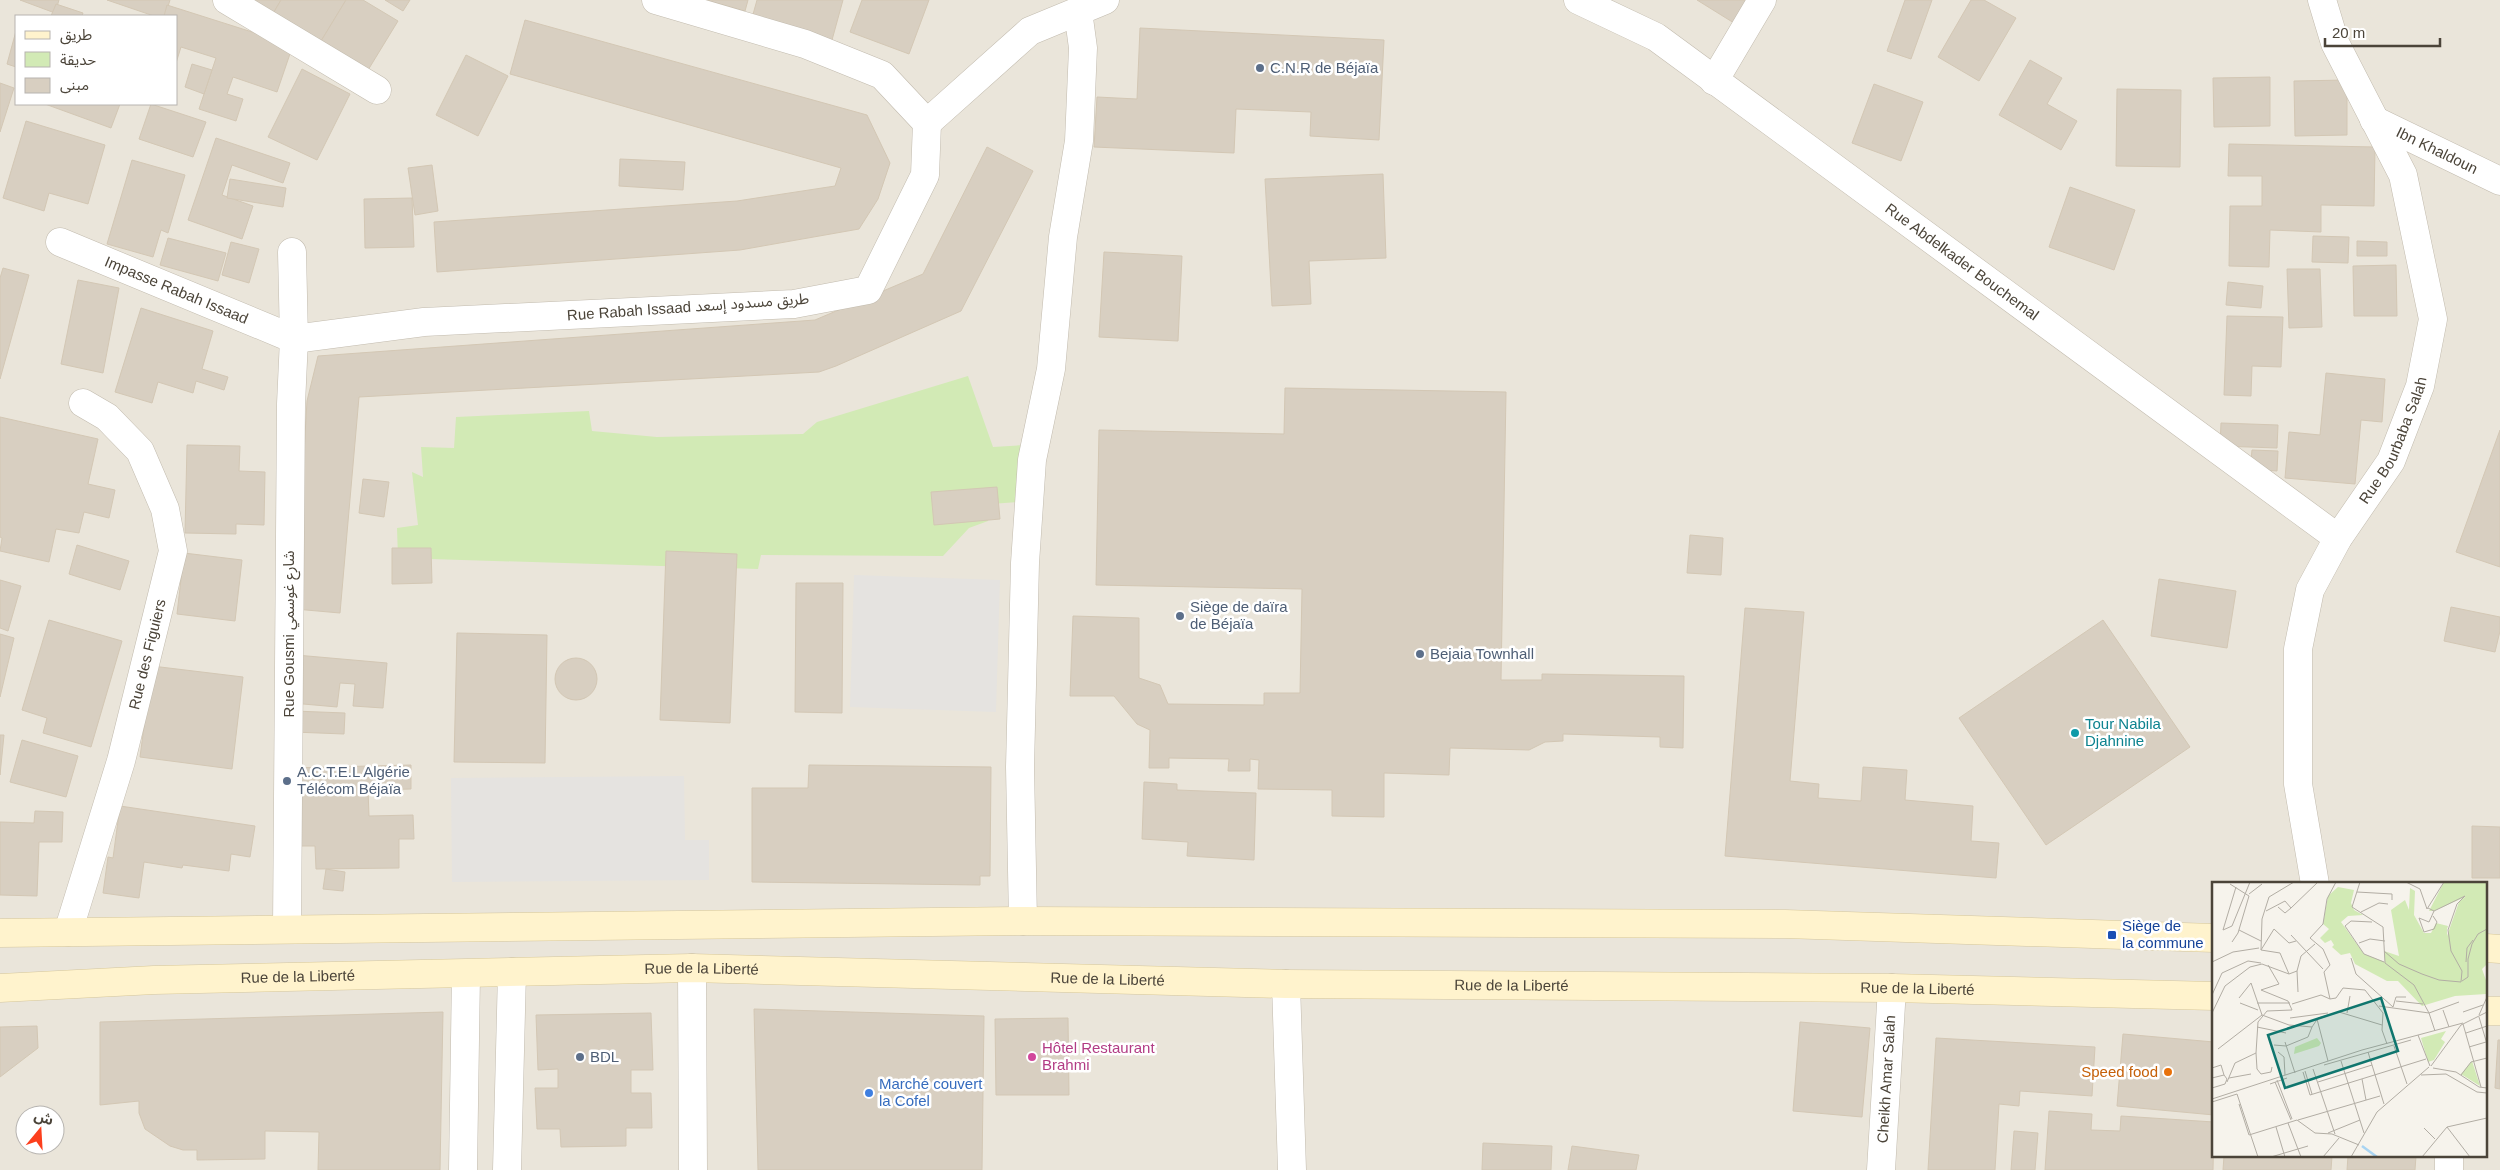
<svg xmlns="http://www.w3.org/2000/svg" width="2500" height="1170" viewBox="0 0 2500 1170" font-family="Arial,'Noto Sans Arabic',sans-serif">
  <rect width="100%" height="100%" fill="#f6f3ec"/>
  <path fill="#eae5da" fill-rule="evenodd" d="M0,0H2500V1170H0ZM16,16H176V104H16ZM2214,884H2486V1156H2214ZM25,1115H55V1145H25Z"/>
  <polygon fill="#d2eab5" points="968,376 993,447 1024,445 1019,502 991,504 988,521 969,528 943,556 761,555 758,569 398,558 397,528 418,525 412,472 423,477 421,447 454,448 456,417 589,411 592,431 657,437 803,434 817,422"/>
  <g fill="#e5e3e0">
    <polygon points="854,575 1000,580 996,712 850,707"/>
    <polygon points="684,776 685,840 709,840 709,880 452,882 451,778"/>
  </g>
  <g fill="#d8cfc1" stroke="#d3c7b4">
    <polygon points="20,0 59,0 55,13"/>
    <polygon points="107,0 170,0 165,16 154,16"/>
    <polygon points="241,0 281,0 271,17"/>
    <polygon points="281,0 346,0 318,46 271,17"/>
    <polygon points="346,0 363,0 398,21 365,75 318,46"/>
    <polygon points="385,0 410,0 403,11"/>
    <polygon points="706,0 748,0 745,11"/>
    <polygon points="757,0 843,0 832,40 752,18"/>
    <polygon points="862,0 929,0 909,54 850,32"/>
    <polygon points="1697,0 1744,0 1748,2 1734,23"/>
    <polygon points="1905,0 1932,0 1911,59 1887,51"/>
    <polygon points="1971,0 1984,0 2016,18 1979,81 1938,57"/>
    <polygon points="56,4 83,13 82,16 51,16"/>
    <polygon points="167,5 293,45 277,92 233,77 227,94 243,99 236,121 199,109 216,58 181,47 176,63 176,16 164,16"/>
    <polygon points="525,20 867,115 890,163 878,199 859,229 740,250 437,272 434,222 737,201 835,186 841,168 510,74"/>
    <polygon points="1140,28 1384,40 1379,140 1310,136 1311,112 1236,109 1234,153 1094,147 1097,97 1137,99"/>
    <polygon points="16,31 16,67 7,64"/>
    <polygon points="466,55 508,76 478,136 436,115"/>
    <polygon points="2030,60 2062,78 2047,104 2077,121 2061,150 1999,115"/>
    <polygon points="192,64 212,70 204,94 185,87"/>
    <polygon points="302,69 350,94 317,160 268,137"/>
    <polygon points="2270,77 2270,126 2214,127 2213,78"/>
    <polygon points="2347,80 2347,135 2295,136 2294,81"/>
    <polygon points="0,83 14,88 0,132"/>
    <polygon points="1874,84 1923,102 1901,161 1852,143"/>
    <polygon points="2117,89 2181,90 2180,167 2116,166"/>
    <polygon points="45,104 120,104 111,128"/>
    <polygon points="151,104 206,122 193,157 139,139"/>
    <polygon points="26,121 105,145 88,204 49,193 44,211 3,198"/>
    <polygon points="216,138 290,163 283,183 232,165 222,195 253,206 242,239 188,220"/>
    <polygon points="2229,144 2375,147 2374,206 2321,205 2321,232 2270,230 2269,267 2229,266 2230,206 2262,206 2262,176 2228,176"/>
    <polygon points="987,147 1033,171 961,311 836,366 819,372 359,397 340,613 295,609 307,401 318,356 815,320 923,274"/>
    <polygon points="620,159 685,162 683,190 619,186"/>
    <polygon points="132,160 185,175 168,233 161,230 153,257 107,244"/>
    <polygon points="432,165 438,211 415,215 408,168"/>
    <polygon points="1383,174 1386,258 1309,261 1311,304 1272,306 1265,179"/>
    <polygon points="230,179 286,188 283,207 227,198"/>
    <polygon points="2070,187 2135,210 2114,270 2049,247"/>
    <polygon points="412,198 414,247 365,248 364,199"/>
    <polygon points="2313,236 2349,237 2348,263 2312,262"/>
    <polygon points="168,238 226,253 218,281 160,265"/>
    <polygon points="2357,241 2387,242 2387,256 2357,256"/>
    <polygon points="231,242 259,249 249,283 222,275"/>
    <polygon points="1104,252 1182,256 1178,341 1099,337"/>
    <polygon points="2396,265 2397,316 2354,316 2353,266"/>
    <polygon points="3,268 29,275 0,379 0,278"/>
    <polygon points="2287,269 2320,269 2322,327 2289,328"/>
    <polygon points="78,280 119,288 103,373 61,364"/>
    <polygon points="2228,282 2263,286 2261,308 2226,305"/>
    <polygon points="141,308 213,331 202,369 228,377 224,390 196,381 193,393 158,382 152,403 115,392"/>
    <polygon points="2227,316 2283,317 2281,367 2252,366 2251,396 2224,395"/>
    <polygon points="2326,373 2385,379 2382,422 2361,420 2355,484 2285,478 2289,432 2320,435"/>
    <polygon points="1285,388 1506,392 1501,680 1542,680 1542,674 1684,676 1683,748 1660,747 1660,737 1563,734 1563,741 1545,742 1529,750 1450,748 1449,775 1384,773 1384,817 1332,816 1332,790 1258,789 1259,760 1250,759 1250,771 1228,771 1229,759 1169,758 1169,768 1149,768 1150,730 1137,724 1114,696 1070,696 1073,616 1139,618 1139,678 1160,685 1168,704 1264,705 1264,693 1300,693 1302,589 1096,585 1099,430 1284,434"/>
    <polygon points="0,417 98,439 88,484 115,490 109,518 84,512 79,533 56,529 49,562 0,551 2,538 0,537"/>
    <polygon points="2221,423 2278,425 2277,448 2220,446"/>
    <polygon points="2500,430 2500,567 2456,552"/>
    <polygon points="187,445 240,446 239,471 265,472 264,525 236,524 236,534 185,533"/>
    <polygon points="2252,450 2278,451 2277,471 2250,469"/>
    <polygon points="363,479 389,482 384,517 359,513"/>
    <polygon points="997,487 1000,519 934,525 931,492"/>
    <polygon points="1690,535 1723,538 1721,575 1687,573"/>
    <polygon points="77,545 129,561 120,590 69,574"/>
    <polygon points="392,548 431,548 432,583 392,584"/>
    <polygon points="666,551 737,554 730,723 660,720"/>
    <polygon points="184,553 242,560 235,621 177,614"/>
    <polygon points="2159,579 2236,591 2227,648 2151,636"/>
    <polygon points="0,580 21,586 8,631 0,628"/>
    <polygon points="796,583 843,583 842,713 795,712"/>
    <polygon points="2451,607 2500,617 2500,631 2495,652 2444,641"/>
    <polygon points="1745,608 1804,612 1790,781 1819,784 1818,798 1861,801 1863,767 1907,770 1905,800 1973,806 1971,841 1999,843 1996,878 1725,856"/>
    <polygon points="49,620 122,641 91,747 43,733 47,718 22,710"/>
    <polygon points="2103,620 2190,747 2046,845 1959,718"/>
    <polygon points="457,633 547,635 545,763 454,762"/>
    <polygon points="0,634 14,638 0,697"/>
    <polygon points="296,655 387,663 383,708 353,706 355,684 340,683 337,707 292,703"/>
    <circle cx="576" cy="679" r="21"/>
    <polygon points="152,666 243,677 232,769 140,757"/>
    <polygon points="294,711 345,713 344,734 293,732"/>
    <polygon points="0,735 4,735 0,775"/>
    <polygon points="22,740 78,756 66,797 10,782"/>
    <polygon points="411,765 411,789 368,790 369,816 413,815 414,839 399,839 399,868 316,869 315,846 292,846 290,768"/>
    <polygon points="809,765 991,767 990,876 980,876 980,885 752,882 752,788 808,788"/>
    <polygon points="1144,782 1177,784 1177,790 1256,793 1254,860 1187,856 1188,842 1142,839"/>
    <polygon points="120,806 255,826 250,857 231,854 229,871 183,865 182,868 144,862 139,898 103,893 108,857 113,858"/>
    <polygon points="35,811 63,812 62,842 39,842 37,896 0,895 0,822 34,823"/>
    <polygon points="2472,826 2500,827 2500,878 2472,878"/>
    <polygon points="326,869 345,872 343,891 323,889"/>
    <polygon points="754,1009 984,1016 982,1170 758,1170"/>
    <polygon points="443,1012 440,1170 318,1170 319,1132 265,1131 265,1159 197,1160 197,1150 183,1150 170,1146 145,1129 139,1113 139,1101 100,1105 100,1022"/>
    <polygon points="651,1013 653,1070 631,1070 631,1093 651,1093 652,1128 626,1128 626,1146 561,1147 560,1129 537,1129 535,1088 558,1088 558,1069 538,1070 536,1015"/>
    <polygon points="1068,1018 1069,1095 996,1095 995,1019"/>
    <polygon points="1800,1022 1870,1028 1862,1117 1793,1111"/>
    <polygon points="37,1026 38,1048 0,1077 0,1027"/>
    <polygon points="2123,1034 2214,1042 2214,1115 2117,1106"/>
    <polygon points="1936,1038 2095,1047 2092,1096 2020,1091 2019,1106 1999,1104 1995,1170 1928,1170"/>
    <polygon points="2498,1040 2500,1040 2500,1089 2495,1088"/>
    <polygon points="2049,1111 2092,1114 2091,1130 2120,1131 2121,1116 2214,1122 2213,1170 2045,1170"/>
    <polygon points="2014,1131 2038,1133 2035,1170 2011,1170"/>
    <polygon points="1483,1143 1552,1146 1551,1170 1482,1170"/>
    <polygon points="1572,1146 1639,1155 1636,1170 1568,1170"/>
    <polygon points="2224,1156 2332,1156 2331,1170 2223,1170"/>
    <polygon points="2348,1156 2416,1156 2415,1170 2347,1170"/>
  </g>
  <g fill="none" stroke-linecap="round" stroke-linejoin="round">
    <g stroke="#c2bbae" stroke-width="29">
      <g id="minor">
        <polyline points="227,0 377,90"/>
        <path id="s1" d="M1578,0L1656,37L2338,538"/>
        <polyline points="1714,81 1762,0"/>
        <path id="s2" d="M2374,120L2500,181"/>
        <polyline points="927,123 1030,31 1105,0"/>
        <path id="s3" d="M60,242L294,339L424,322L794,304L868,290L925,175L927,123L882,75L805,44L656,0"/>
        <path id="s4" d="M2315,884L2298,784V649L2310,590L2338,538L2391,461L2420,386L2433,319L2403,175L2335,43L2322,0"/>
        <polyline points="1023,921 1020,767 1025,563 1032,460 1051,369 1063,237 1079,141 1083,48 1078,11"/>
        <polyline points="287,928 291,404 294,339 292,252"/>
        <path id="s5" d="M68,932L121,761L173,551L165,509L140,451L107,417L83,403"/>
        <polyline points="692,968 693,1170"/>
        <polyline points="1286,984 1292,1170"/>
        <polyline points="2449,1156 2449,1170"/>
        <polyline points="463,1170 466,974"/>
        <polyline points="507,1170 512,972"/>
        <path id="s6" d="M1881,1170L1892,988"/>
      </g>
    </g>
    <g stroke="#d6c79b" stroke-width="29">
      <g id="secondary">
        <polyline points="0,933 1023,921 1785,924 2214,938"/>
        <polyline points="2486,948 2500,949"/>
        <path id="s7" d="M0,988L154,980L692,968L1286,984L1892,988L2214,996"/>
        <polyline points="2486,1011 2500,1011"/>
      </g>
    </g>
    <use href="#minor" stroke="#fff" stroke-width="28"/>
    <use href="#secondary" stroke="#fff3cd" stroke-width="28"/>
  </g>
  <g fill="#5c6f8a" stroke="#fff" stroke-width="2">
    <circle cx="1260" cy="68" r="5"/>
    <circle cx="1180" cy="616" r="5"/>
    <circle cx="1420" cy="654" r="5"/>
    <circle cx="287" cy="781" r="5"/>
    <circle cx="580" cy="1057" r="5"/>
  </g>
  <circle fill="#0f9aa8" stroke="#fff" stroke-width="2" cx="2075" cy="733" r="5"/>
  <rect fill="#1a4fb4" stroke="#fff" stroke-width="2" x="2107" y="930" width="10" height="10" rx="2.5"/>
  <circle fill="#d1479c" stroke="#fff" stroke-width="2" cx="1032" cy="1057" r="5"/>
  <circle fill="#e8710a" stroke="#fff" stroke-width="2" cx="2168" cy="1072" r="5"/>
  <circle fill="#3f7fe0" stroke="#fff" stroke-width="2" cx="869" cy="1093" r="5"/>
  <g text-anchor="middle" stroke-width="5" stroke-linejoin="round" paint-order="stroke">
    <g font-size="15" fill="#4e5e75" stroke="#fff" text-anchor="start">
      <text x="1270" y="73">C.N.R de Béjaïa</text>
      <text x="1190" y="612">Siège de daïra<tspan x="1190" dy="17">de Béjaïa</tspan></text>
      <text x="1430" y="659">Bejaia Townhall</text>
      <text x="297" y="777">A.C.T.E.L Algérie<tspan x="297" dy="17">Télécom Béjaïa</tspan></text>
      <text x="590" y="1062">BDL</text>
    </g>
    <g font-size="15" fill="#4b4439" stroke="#fff">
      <text dy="5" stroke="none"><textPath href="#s2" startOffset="70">Ibn Khaldoun</textPath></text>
      <text dy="5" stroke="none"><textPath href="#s1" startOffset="466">Rue Abdelkader Bouchemal</textPath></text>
      <text dy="5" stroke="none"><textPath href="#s3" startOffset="126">Impasse Rabah Issaad</textPath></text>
      <text transform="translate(688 307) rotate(-4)" y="5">Rue Rabah Issaad طريق مسدود إسعد</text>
      <text dy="5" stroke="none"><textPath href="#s4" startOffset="469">Rue Bourbaba Salah</textPath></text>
      <text transform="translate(289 634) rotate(-90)" y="5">Rue Gousmi شارع غوسمي</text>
      <text dy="5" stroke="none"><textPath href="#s5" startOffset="289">Rue des Figuiers</textPath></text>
      <text dy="5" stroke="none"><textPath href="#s7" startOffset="702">Rue de la Liberté</textPath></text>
      <text dy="5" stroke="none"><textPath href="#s7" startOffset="298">Rue de la Liberté</textPath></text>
      <text dy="5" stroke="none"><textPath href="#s7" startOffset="1108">Rue de la Liberté</textPath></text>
      <text dy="5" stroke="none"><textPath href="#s7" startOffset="1512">Rue de la Liberté</textPath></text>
      <text dy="5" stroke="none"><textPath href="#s7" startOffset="1918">Rue de la Liberté</textPath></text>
      <text dy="5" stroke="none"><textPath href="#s6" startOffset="91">Cheikh Amar Salah</textPath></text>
    </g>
    <g font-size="15" fill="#0d838f" stroke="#fff" text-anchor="start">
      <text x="2085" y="729">Tour Nabila<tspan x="2085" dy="17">Djahnine</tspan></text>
    </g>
    <g font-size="15" fill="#164399" stroke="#fff" text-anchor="start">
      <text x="2122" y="931">Siège de<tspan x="2122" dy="17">la commune</tspan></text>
    </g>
    <g font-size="15" fill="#b23c85" stroke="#fff" text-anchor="start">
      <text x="1042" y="1053">Hôtel Restaurant<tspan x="1042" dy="17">Brahmi</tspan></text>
    </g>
    <g font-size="15" fill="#c56008" stroke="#fff" text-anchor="end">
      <text x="2158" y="1077">Speed food</text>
    </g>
    <g font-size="15" fill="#366cbe" stroke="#fff" text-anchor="start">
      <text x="879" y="1089">Marché couvert<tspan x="879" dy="17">la Cofel</tspan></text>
    </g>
  </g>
  <g transform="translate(2212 882)">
    <rect width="275" height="275" fill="#f6f3ec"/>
    <path d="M232,0H275V82L270,87L275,101L274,112L243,114L210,124L186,99H175L143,82L138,71L129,73L120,65L122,63L119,58L113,61L108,56L117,47L111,42L116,14L126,5L142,8L139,21L142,28L151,33L136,34L129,40L152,72L173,80L172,69L187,74L179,28L193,18L197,28L198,6L203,9L202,33L212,51H219L224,41L236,44L235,47V54L247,20L253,15L222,29H217ZM234,149L229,157L233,160L222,178L216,180L209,156ZM105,156L109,161L107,164L82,172L83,165ZM260,179L268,204L249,192Z" fill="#d2eab5"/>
    <path fill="none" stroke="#a9d4f2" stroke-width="2.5" d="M150,264L165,275"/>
    <path fill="none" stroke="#b2ada4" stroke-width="1" d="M148,0L140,25L171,45L173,81L202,103L217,131L223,149M194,0L208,7L215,27L232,0M18,2L37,14L26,51L20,60M24,5L11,48L20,44L38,0M145,10L180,12V18M37,12L50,2M66,25L73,31L79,26M54,29L73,19L79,26L106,0M149,30L167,21L176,22M221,34L225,40L222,47L212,50L207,36L217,40L222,29M160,40L139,39L133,44L152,72L172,80M27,48L49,59M79,53L111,87M147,61L158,57L173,59M49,68L50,37L57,15L82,0M49,68L62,47L77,61L84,59M49,68L68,71L77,92M172,69L187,82L210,92L227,98L249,100L250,89L239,69L236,48L245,22L253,14L222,29L216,26M139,76L144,92L181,125L184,115H194M0,80L21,70L47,66M254,80L255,66L261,58M85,89L86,110M77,92L85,89L89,74L103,62M250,99L256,95V77L260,62L266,52L275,47M0,113L10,91L36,79L49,81M27,116L39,101L50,133M118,117L112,90L118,83L111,67L98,56L111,42L115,17L124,0M118,117L124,116L131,106L153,108L171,131L170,148L175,162M184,119L211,122M28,121L46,128M45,121H78M80,122L109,113L118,117M167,124L217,131L247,120M231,128L237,145M251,130L271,123M0,131L13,104L38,85L50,82L77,92M135,131L138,114M267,133L275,115M267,135L275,162M78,136L116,131M105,137L116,179M251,142L269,205M45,145L74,151M100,145L106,136L127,130L170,143M254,151L275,144M206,153L218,184M73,160L83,191M182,164L195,202M257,165L274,160M6,167L50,133L77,143L100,145L96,155L74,164L62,163M66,170L72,175L73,193M156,170L172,222M44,171L45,187L49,192L59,190L60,185M129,179L152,251M112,183L199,158M219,184L249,143L275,130M0,186L9,183L12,193M221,186L244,190L267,205L275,206M101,187L123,252M93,189L100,212M91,190L98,213L214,177M209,193L234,192L265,210L275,211M249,193L259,180L275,176M0,196L12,193L15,197L13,202L0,206M17,196L39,192M150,197L154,218M65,198L80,237M15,200L23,181L44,171L46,140L55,129L80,128L76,119L49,108L67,102L56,83M63,200L79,238M106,200L160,183M58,202L75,196M25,212L46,275M0,217L150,168L251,141M0,220L25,212M27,222L37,253M86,238L168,214M76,241L89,275M64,245L73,275M235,245L258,275M212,246L223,257M116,251L148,238M37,253L85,238L103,251L120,252L147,263M59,275L96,264M111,275L127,256M139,275L165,230L217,185M210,275L235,245L275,236"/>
    <path fill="#0f766e" fill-opacity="0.15" stroke="#0f766e" stroke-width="2.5" d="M169,116L186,169L73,206L56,153Z"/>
    <rect width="275" height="275" fill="none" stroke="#4b4439" stroke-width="2.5"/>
  </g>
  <rect x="15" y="15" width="162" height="90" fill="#ffffff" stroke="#b7b4b0"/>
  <rect x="25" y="31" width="25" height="8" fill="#fff3cd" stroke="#b7b4b0"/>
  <text x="60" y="40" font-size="15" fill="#4b4439">طريق</text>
  <rect x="25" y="52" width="25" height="15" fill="#d2eab5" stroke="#b7b4b0"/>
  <text x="60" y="65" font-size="15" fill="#4b4439">حديقة</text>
  <rect x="25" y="78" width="25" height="15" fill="#d8cfc1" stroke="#b7b4b0"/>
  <text x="60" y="90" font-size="15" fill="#4b4439">مبنى</text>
  <g transform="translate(40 1130) rotate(18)"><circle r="24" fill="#ffffff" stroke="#b7b4b0"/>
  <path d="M0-4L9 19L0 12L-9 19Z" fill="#fc3f1d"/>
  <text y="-8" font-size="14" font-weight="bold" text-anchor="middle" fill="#4b4439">ش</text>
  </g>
  <path d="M2325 38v8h115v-8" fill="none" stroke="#4b4439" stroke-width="2.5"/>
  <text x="2332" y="38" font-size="15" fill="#4b4439" stroke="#ffffff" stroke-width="4" paint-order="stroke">20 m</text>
</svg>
